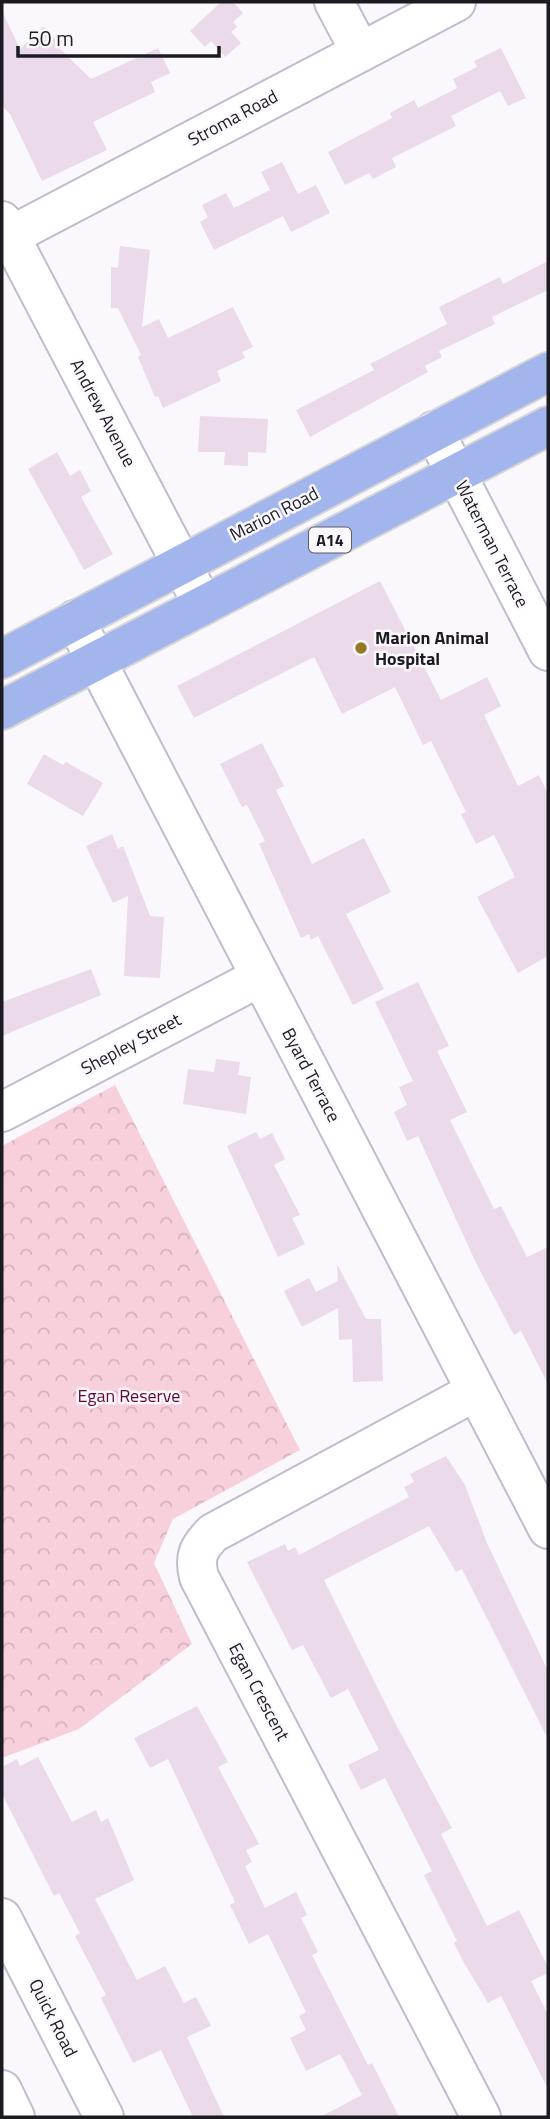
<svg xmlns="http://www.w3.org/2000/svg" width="550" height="2119" viewBox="0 0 550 2119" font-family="'Titillium Web',sans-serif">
  <defs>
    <pattern id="park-crowns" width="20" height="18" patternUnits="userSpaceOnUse" patternTransform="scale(1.75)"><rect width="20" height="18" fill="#f8d0dc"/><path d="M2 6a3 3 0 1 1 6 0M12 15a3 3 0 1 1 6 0" fill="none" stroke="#d4b2bc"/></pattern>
  </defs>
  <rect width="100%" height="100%" fill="#faf8fd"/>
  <polygon fill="url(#park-crowns)" points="115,1085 300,1450 173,1519 154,1563 192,1644 79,1729 2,1758 2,1146"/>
  <g fill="#ebdaea">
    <polygon points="221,2 233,2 243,13 233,22 237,27 231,32 241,43 225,57 211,41 205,47 190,31"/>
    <polygon points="2,11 20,49 43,26 61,44 58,47 91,79 158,48 170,73 151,82 155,92 93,122 107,150 42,181 10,114 2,106"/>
    <polygon points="501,48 526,98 508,106 500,91 451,116 456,126 392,158 396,167 373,179 369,173 345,185 328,152 392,118 390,113 414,100 418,108 457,88 453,79 477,67 474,61"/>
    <polygon points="282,162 298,194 316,185 330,213 291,232 283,216 214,250 200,222 208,217 202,205 226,193 234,208 270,190 261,172"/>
    <polygon points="120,246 150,250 142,327 159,319 168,338 233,307 253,347 242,352 245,358 217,371 221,381 163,408 158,396 155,397 138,357 141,355 118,308 111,308 111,267 118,268"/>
    <polygon points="548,261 548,290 492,317 495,324 439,351 442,357 425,366 428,372 310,437 296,410 374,370 370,364 447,324 439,307 500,277 503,284"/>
    <polygon points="200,416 268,419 266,453 248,452 248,466 224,465 225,452 198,452"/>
    <polygon points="57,452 70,476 80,470 91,491 81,497 113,554 84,570 28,469"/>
    <polygon points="380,581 441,700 487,677 501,706 484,715 518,786 539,775 548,794 548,956 518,973 477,897 515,877 494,835 476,844 461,814 466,812 431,741 423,745 395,687 342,714 314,657 194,718 177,686"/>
    <polygon points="262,743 284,786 276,790 312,864 364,838 391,892 346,914 384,989 353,1005 318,936 311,940 309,934 301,938 259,844 265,841 247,805 242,807 220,764"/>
    <polygon points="44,754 63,765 66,762 103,783 83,816 27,784"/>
    <polygon points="112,834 118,849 123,846 150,916 164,917 160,978 124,976 128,896 113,903 86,846"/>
    <polygon points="91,969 101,995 2,1036 2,1002"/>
    <polygon points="418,982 449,1046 437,1051 467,1112 450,1120 494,1209 501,1206 527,1257 548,1247 548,1384 521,1331 514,1335 476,1263 418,1136 407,1141 394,1112 407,1105 399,1087 413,1081 375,1002"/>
    <polygon points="216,1059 240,1062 238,1075 251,1077 246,1114 183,1104 188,1069 214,1072"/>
    <polygon points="256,1132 260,1139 272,1133 285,1159 274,1165 300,1215 292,1218 305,1244 278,1257 227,1146"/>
    <polygon points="337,1264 366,1319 381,1319 383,1381 353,1382 352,1339 339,1340 338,1308 302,1327 284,1291 309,1278 316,1292 338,1281"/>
    <polygon points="446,1456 465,1485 487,1543 548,1671 548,1739 462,1569 456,1572 429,1526 324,1580 392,1717 452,1828 441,1834 487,1926 519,1910 548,1967 548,1973 531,1981 548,2014 548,2089 501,1996 488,2003 463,1961 454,1943 457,1941 424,1875 432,1871 385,1778 361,1790 348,1765 379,1750 348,1689 331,1698 303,1645 292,1650 247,1562 285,1544 288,1551 295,1547 299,1555 409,1497 404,1487 414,1482 410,1474"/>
    <polygon points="197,1706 228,1762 218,1767 259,1844 246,1850 252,1862 245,1866 265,1908 296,1892 307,1915 301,1918 318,1952 312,1955 368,2065 372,2063 399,2117 320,2117 362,2095 340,2054 306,2071 290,2038 306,2030 299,2016 306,2012 268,1934 249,1944 230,1905 235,1902 168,1759 150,1768 134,1738"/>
    <polygon points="38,1757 72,1822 96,1810 101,1822 108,1818 134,1880 95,1899 137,1980 165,1966 184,2003 196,1997 211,2026 187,2037 224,2117 193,2117 161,2050 133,2063 101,1998 106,1995 75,1936 80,1933 59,1893 54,1896 2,1794 2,1767 17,1759 20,1766"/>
  </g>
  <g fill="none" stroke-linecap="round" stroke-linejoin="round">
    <g stroke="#c1bbd0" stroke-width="42">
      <g id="minor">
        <polyline points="334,2 360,51"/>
        <polyline points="2,221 203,605"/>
        <polyline points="10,236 456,2"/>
        <polyline points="434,431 548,651"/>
        <polyline points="75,620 548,1529"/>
        <polyline points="2,1112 260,977"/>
        <path d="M476,1391L213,1533C198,1548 194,1557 199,1577L481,2117"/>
        <polyline points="2,1918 104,2117"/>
        <polyline points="2,2090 15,2117"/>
      </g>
    </g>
    <g stroke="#d6d6d7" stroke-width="42">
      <g id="major">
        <polyline points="2,659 548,372"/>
        <polyline points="2,710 548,426"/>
      </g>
    </g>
    <use href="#minor" stroke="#fff" stroke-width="38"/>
    <use href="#major" stroke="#a2b5ec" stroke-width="38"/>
  </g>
  <circle fill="#967a22" stroke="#faf8fd" stroke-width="2.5" cx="361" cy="648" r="7"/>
  <g text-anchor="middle" stroke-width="5" stroke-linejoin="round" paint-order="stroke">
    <rect fill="#faf8fd" stroke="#5f5d64" stroke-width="2" x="309" y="527.5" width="42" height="25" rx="5"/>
    <g font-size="16" font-weight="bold" fill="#1d1b22">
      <text x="330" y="546">A14</text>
    </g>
    <g font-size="18" fill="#1d1b22" stroke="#faf8fd">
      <text transform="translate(233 118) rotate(-28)" y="6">Stroma Road</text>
      <text transform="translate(103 413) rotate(62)" y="6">Andrew Avenue</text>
      <text transform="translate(274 514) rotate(-27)" y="6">Marion Road</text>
      <text transform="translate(492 544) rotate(63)" y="6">Waterman Terrace</text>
      <text transform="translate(131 1044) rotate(-28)" y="6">Shepley Street</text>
      <text transform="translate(311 1075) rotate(62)" y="6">Byard Terrace</text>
      <text transform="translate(259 1692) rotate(62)" y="6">Egan Crescent</text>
      <text transform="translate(53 2018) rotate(63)" y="6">Quick Road</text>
    </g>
    <g font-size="18" font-weight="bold" fill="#1d1b22" stroke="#faf8fd" text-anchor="start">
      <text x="375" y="644">Marion Animal<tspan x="375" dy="21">Hospital</tspan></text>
    </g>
    <g font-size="18" fill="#630834" stroke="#faf8fd">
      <text x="129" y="1402">Egan Reserve</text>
    </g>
  </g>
  <rect width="550" height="2119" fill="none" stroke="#1d1b22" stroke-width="7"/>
  <path d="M18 46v10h201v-10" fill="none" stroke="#1d1b22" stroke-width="3.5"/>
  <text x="28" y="46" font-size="21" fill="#1d1b22" stroke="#faf8fd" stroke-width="5" paint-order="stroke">50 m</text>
</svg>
